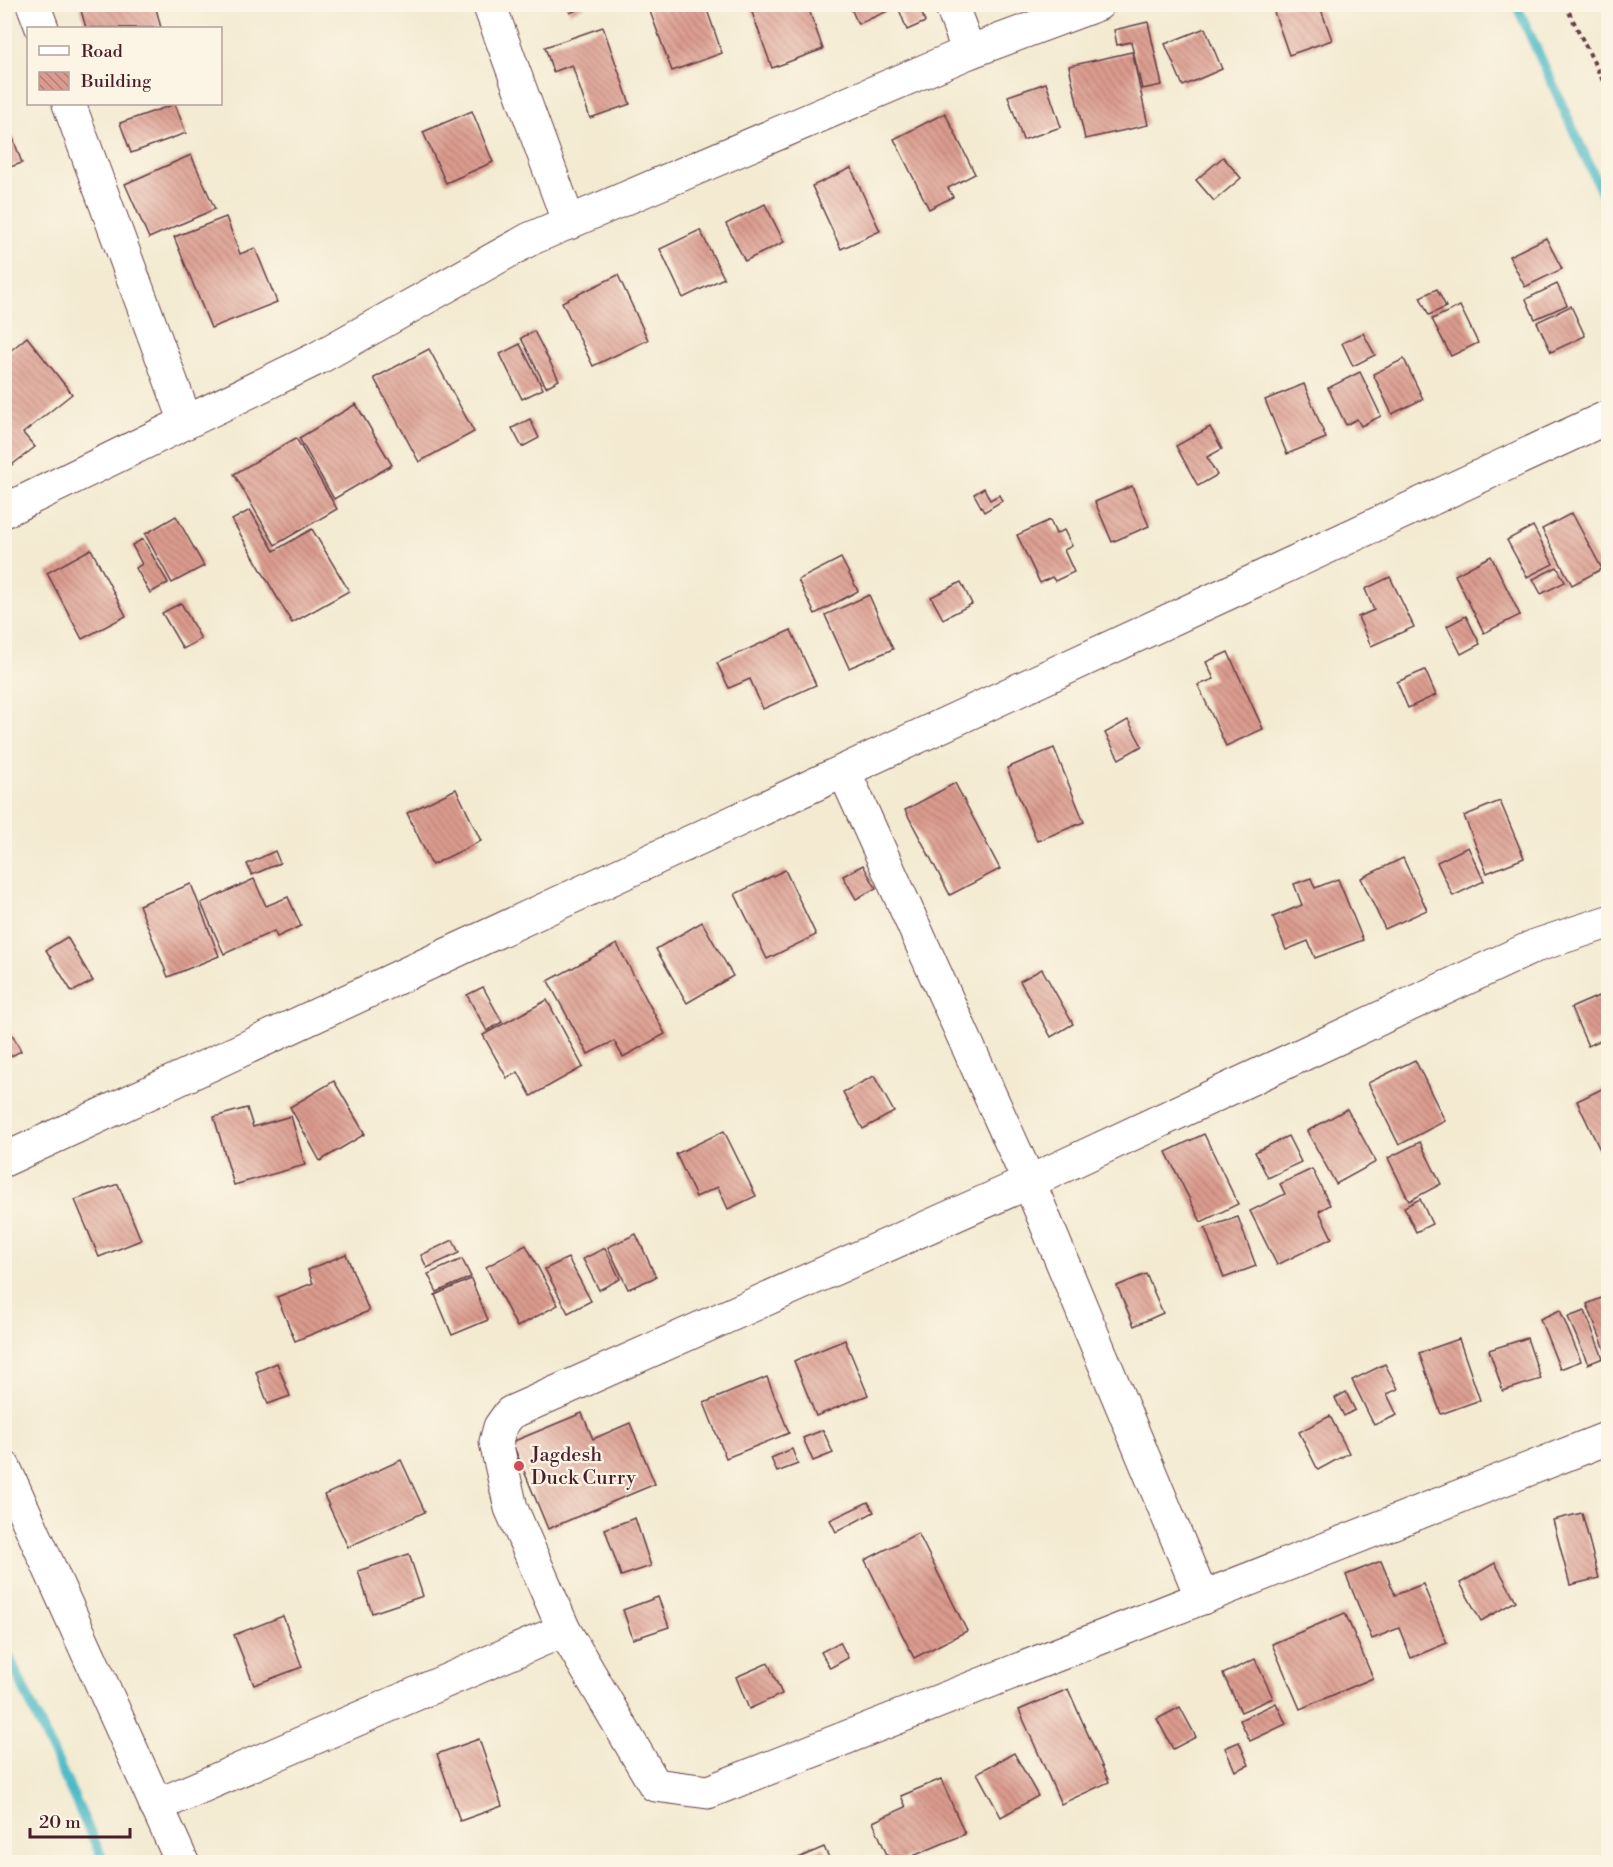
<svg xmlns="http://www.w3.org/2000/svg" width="1613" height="1867" viewBox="0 0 1613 1867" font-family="'Libre Bodoni',serif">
  <defs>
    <pattern id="building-back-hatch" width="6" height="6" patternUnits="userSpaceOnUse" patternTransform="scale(1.5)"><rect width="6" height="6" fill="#db9b8f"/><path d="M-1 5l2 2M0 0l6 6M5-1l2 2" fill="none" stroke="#b47e75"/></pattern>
  </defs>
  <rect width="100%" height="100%" fill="#fcf5e5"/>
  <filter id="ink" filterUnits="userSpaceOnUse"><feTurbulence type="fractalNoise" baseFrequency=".0167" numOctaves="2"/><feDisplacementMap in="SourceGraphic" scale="12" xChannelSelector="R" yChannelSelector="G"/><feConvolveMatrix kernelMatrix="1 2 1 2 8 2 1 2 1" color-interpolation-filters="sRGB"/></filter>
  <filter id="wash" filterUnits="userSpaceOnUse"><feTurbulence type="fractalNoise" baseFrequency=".008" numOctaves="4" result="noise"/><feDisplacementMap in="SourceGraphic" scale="24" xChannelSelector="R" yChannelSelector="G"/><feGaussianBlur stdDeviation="1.35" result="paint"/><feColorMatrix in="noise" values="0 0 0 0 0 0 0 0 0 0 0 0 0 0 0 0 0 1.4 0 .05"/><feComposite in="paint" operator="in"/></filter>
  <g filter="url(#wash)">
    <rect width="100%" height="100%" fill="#f3ead1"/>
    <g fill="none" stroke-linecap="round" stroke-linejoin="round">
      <g stroke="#4dbac7" stroke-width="10">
        <polyline points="1516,4 1608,206"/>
        <polyline points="4,1646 104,1862"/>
      </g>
    </g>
    <g id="blocks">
      <g fill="url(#building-back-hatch)">
        <polygon points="90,4 155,4 161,28 86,28 80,7"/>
        <polygon points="566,4 589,4 570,13"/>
        <polygon points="653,4 705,4 722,53 672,71 648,6"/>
        <polygon points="749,4 807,4 823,49 772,68"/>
        <polygon points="849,4 893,4 895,8 858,24"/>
        <polygon points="897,4 919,4 925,22 907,30"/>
        <polygon points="1319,4 1332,40 1289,55 1272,6"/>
        <polygon points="1148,22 1162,85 1142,89 1131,42 1117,45 1114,30"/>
        <polygon points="603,27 630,104 590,118 572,65 553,72 545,47"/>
        <polygon points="1205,28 1222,69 1183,86 1165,44"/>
        <polygon points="1132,52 1148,125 1085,139 1069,66"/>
        <polygon points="1046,83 1061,127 1023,140 1008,96"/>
        <polygon points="175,104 186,133 131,153 120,123"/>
        <polygon points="472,111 493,162 446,183 423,132"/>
        <polygon points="945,113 975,174 948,188 953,197 929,209 894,139"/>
        <polygon points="13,138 22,163 4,169 4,140"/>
        <polygon points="191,155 215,209 149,238 125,184"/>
        <polygon points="1223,157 1241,178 1214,201 1196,180"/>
        <polygon points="851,168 880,231 841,249 812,186"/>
        <polygon points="765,204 784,242 745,261 726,224"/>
        <polygon points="226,217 240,254 255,248 277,302 211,328 174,237"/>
        <polygon points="700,230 724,278 683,298 660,249"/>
        <polygon points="1546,238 1562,269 1525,287 1509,256"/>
        <polygon points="618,275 648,340 593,366 562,302"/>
        <polygon points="1557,284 1567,305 1535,319 1526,299"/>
        <polygon points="1437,289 1446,307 1429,315 1420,297"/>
        <polygon points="1460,306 1478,343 1451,356 1432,319"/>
        <polygon points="1571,306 1585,336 1551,352 1537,322"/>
        <polygon points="534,331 559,380 546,387 521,338"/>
        <polygon points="1363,333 1375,355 1353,366 1342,343"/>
        <polygon points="27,337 72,394 23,433 35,447 4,471 4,356"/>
        <polygon points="520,344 543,389 522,399 500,354"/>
        <polygon points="429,349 474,432 419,462 374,378"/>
        <polygon points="1404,359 1423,399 1392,414 1373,374"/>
        <polygon points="1360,372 1381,416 1361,426 1357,419 1346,425 1328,388"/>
        <polygon points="1304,384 1326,438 1287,454 1265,400"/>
        <polygon points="356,404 392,465 334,499 299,438"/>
        <polygon points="530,419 539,438 522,447 512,428"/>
        <polygon points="1210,427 1222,449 1207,457 1217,475 1198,486 1176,446"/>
        <polygon points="296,438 337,509 275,545 234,474"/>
        <polygon points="1132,486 1149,526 1112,542 1095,502"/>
        <polygon points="984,488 990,500 999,495 1002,501 984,512 974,494"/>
        <polygon points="250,510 274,551 312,529 349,591 292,623 232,520"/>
        <polygon points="1572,513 1602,569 1572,585 1542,529"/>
        <polygon points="176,516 204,566 172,583 145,534"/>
        <polygon points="1050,520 1056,534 1064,530 1072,546 1064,550 1074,572 1055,581 1052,577 1040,583 1017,535"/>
        <polygon points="1533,526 1553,564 1527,577 1507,540"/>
        <polygon points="143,539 168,583 150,593 136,568 142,564 132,545"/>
        <polygon points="91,549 126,616 82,639 47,573"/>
        <polygon points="1491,556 1520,615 1484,633 1455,575"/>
        <polygon points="841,558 858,591 815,614 798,580"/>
        <polygon points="1557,567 1565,582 1541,594 1533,579"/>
        <polygon points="1390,577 1414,627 1371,646 1358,617 1374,610 1365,589"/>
        <polygon points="961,582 972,604 943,619 931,597"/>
        <polygon points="869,595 893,649 849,668 825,615"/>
        <polygon points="181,603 201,639 183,649 162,613"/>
        <polygon points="1466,616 1480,644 1461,654 1447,626"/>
        <polygon points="791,630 816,685 763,709 750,679 729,688 717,663"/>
        <polygon points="1228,652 1263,729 1226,746 1198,685 1214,679 1206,662"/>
        <polygon points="1425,670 1436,695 1408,708 1397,682"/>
        <polygon points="1128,720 1142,746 1119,759 1105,733"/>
        <polygon points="1054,748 1084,822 1037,841 1007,768"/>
        <polygon points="955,783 1000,869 950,895 905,810"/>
        <polygon points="456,789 481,841 432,865 407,813"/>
        <polygon points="1500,801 1524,858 1487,873 1464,816"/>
        <polygon points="1468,847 1484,881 1453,896 1437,862"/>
        <polygon points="275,851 280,863 252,875 247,864"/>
        <polygon points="1403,858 1427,910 1385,929 1361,878"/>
        <polygon points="863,865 876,888 856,899 843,876"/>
        <polygon points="785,870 816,935 767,959 735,894"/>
        <polygon points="1311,878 1315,888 1338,879 1363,940 1315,958 1308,941 1286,950 1273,917 1302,905 1294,884"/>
        <polygon points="254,879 266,906 288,897 301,926 277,937 274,931 224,954 201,903"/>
        <polygon points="191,884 219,956 168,977 139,905"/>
        <polygon points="702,922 733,976 687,1003 656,949"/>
        <polygon points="67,937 93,981 72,992 46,950"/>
        <polygon points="617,944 665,1034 623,1057 614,1041 588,1054 548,981"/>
        <polygon points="1042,969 1073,1024 1051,1037 1020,981"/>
        <polygon points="483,987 502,1022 487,1031 467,995"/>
        <polygon points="1608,992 1608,1037 1588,1046 1571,1008"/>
        <polygon points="547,1000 583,1067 531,1096 518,1072 507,1078 483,1035"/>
        <polygon points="4,1019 21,1051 4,1060"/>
        <polygon points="1415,1060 1445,1121 1399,1145 1368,1083"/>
        <polygon points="874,1076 894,1112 863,1129 843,1092"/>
        <polygon points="334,1081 365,1134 320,1161 290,1107"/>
        <polygon points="1608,1086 1608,1154 1603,1156 1577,1101"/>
        <polygon points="247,1108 253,1127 291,1116 305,1165 234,1185 214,1117"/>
        <polygon points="1347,1109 1376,1162 1336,1184 1307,1131"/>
        <polygon points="724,1131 756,1196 728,1209 718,1187 696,1197 676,1154"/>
        <polygon points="1204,1134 1238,1204 1201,1222 1166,1152"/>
        <polygon points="1288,1136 1301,1162 1268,1178 1255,1152"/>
        <polygon points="1420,1142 1441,1184 1409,1201 1388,1158"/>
        <polygon points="1312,1169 1330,1205 1319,1211 1332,1238 1277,1265 1250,1211 1285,1194 1280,1184"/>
        <polygon points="118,1184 141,1240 99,1257 75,1200"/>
        <polygon points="1420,1199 1432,1224 1416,1232 1404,1207"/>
        <polygon points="1238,1217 1256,1266 1224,1278 1205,1228"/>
        <polygon points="636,1234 656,1277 628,1289 608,1247"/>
        <polygon points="453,1240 459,1253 427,1268 421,1255"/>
        <polygon points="526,1245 558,1305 517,1327 486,1267"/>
        <polygon points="605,1248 620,1279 599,1290 583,1259"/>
        <polygon points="346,1254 369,1311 295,1341 277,1297 313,1283 308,1270"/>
        <polygon points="568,1258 591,1301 568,1313 545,1269"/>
        <polygon points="462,1259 471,1277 437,1292 428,1274"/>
        <polygon points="1146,1274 1163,1313 1134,1326 1117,1286"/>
        <polygon points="471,1279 488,1320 452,1335 435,1295"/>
        <polygon points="1604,1297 1608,1307 1608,1357 1587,1304"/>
        <polygon points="1560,1310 1581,1361 1560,1369 1540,1319"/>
        <polygon points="1585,1311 1603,1358 1588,1364 1568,1317"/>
        <polygon points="1527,1338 1541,1379 1503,1391 1489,1350"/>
        <polygon points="1459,1339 1480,1400 1441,1414 1419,1353"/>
        <polygon points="845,1340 868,1395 816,1416 794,1361"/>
        <polygon points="277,1363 290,1396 268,1404 256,1372"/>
        <polygon points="1385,1364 1398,1389 1387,1394 1397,1415 1374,1425 1352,1380"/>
        <polygon points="767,1377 789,1433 726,1458 704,1403"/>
        <polygon points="1346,1392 1355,1410 1344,1416 1335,1398"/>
        <polygon points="582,1413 593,1439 630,1423 655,1484 548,1529 512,1442"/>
        <polygon points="1330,1416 1349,1453 1318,1470 1299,1432"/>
        <polygon points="823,1430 833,1453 813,1461 803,1438"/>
        <polygon points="792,1449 798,1464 777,1472 771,1458"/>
        <polygon points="401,1460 425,1512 348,1547 324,1495"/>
        <polygon points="868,1502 874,1512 836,1532 830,1520"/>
        <polygon points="1582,1513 1599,1578 1570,1585 1553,1520"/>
        <polygon points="635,1518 651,1566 621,1576 605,1529"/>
        <polygon points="918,1533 967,1631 914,1658 865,1560"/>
        <polygon points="409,1554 423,1596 372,1613 358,1571"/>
        <polygon points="1381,1561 1395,1595 1423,1584 1447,1643 1411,1658 1399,1628 1372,1639 1346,1575"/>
        <polygon points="1495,1563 1516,1601 1481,1621 1460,1583"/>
        <polygon points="658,1597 669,1627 633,1639 623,1610"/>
        <polygon points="1345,1613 1373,1678 1300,1709 1272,1644"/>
        <polygon points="283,1616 302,1667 254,1685 234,1635"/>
        <polygon points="840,1642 848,1658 830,1668 821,1652"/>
        <polygon points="1255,1659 1273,1698 1241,1712 1223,1674"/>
        <polygon points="768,1663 782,1694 749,1709 736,1677"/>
        <polygon points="1068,1689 1109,1782 1061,1804 1019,1710"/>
        <polygon points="1276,1703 1286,1724 1250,1741 1240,1720"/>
        <polygon points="1180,1707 1196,1737 1173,1749 1157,1719"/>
        <polygon points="479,1739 502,1806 460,1821 437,1754"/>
        <polygon points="1239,1742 1249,1765 1235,1771 1225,1748"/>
        <polygon points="1014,1753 1038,1796 1001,1817 977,1773"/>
        <polygon points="941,1779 965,1834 899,1862 890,1862 873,1822 906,1807 901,1796"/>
        <polygon points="824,1847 831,1862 789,1862"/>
      </g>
    </g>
  </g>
  <g filter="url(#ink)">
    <use href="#blocks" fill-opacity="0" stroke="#633d44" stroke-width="1.5"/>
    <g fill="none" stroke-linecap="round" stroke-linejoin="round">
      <g stroke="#633d44" stroke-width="35">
        <g id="minor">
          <polyline points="33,4 42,28"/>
          <polyline points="489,4 569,223"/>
          <polyline points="951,4 969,52"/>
          <polyline points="69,104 186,422"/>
          <polyline points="4,511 318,358 530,239 969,52 1098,4"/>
          <polyline points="844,771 1029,1182 1202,1598"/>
          <polyline points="1608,922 1535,946 1029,1182 510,1413 500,1427 496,1442 511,1508 564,1630 655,1785 708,1792 1608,1438"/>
          <polyline points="4,1160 1608,417"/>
          <polyline points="4,1467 182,1862"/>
          <polyline points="156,1806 564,1630"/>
        </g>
      </g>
      <polyline stroke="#633d44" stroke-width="4" stroke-dasharray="4.5 4.5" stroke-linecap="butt" points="1565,4 1608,91"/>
      <use href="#minor" stroke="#fff" stroke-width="33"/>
    </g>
  </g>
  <circle fill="#d1495b" stroke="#fcf5e5" stroke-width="2" cx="519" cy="1466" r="6"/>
  <g text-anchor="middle" stroke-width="4.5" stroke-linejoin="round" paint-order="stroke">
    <g font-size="20" fill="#4a1f2b" stroke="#fcf5e5" text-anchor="start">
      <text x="531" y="1461">Jagdesh<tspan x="531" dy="23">Duck Curry</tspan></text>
    </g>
  </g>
  <rect width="1613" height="1867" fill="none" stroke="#fcf5e5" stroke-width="24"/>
  <rect x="27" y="27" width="195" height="78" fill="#fcf5e5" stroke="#b59f9b" stroke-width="1.5"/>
  <rect x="39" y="46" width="30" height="9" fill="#ffffff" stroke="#b59f9b" stroke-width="1.5"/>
  <text x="81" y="57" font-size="18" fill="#4a1f2b">Road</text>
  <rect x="39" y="72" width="30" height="18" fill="url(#building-back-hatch)" stroke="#b59f9b" stroke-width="1.5"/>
  <text x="81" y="87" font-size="18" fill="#4a1f2b">Building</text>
  <path d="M30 1828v9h100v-9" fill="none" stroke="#4a1f2b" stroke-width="3"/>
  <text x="39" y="1828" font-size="18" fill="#4a1f2b" stroke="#fcf5e5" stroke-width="4.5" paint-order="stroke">20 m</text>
</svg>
